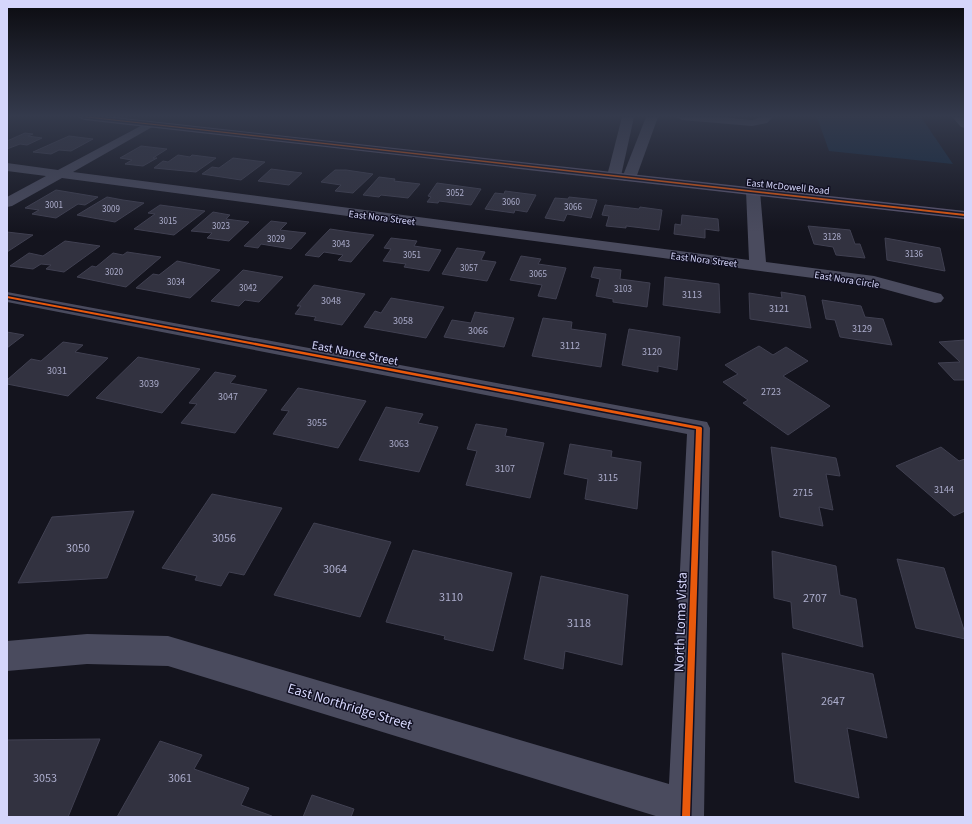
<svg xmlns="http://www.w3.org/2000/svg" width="972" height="824" viewBox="0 0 972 824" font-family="'Source Sans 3',sans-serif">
  <rect width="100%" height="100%" fill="#14141e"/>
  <polygon fill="#122941" points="817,117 921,117 953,164 829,151"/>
  <g fill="#323240" stroke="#404051">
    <polygon points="25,133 33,134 28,136 42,138 27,145 20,144 7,149 7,141"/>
    <polygon points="69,136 93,139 71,151 59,150 51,154 33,152"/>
    <polygon points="141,146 167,149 153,158 157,158 143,166 125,164 132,160 120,158"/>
    <polygon points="178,155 190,157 192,155 216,158 196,172 154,168 163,161 168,162"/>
    <polygon points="233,158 265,162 241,180 202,174 212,167 219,168"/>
    <polygon points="271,169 302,173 289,185 258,181"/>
    <polygon points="335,170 346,170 373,174 353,193 335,191 341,185 321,182"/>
    <polygon points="379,177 395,179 394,181 420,184 408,198 381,195 379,197 363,195"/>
    <polygon points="437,183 481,189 471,205 439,201 438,203 427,202 431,197 428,196"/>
    <polygon points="56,190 98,197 85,205 78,204 56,218 32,214 39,210 25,208"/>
    <polygon points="505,191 536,195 527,212 515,210 514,213 485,209 495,193 504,194"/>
    <polygon points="107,197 123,200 144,203 115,222 77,215"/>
    <polygon points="569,197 597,200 591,218 567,214 564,221 545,218 555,198 568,199"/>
    <polygon points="160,205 205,211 174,235 134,229 155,214 148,213"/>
    <polygon points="605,205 639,209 640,207 662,210 659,230 626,226 626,228 606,226 609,216 602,215"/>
    <polygon points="213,212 230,215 226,219 249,222 229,241 207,238 212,233 191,231"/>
    <polygon points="682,215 718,219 719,231 705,229 705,238 674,234 675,224 681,225"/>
    <polygon points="271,221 287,223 280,230 306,233 291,249 261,244 258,248 244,246"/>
    <polygon points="808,226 850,230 855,244 860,244 865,258 836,255 833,247 814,244"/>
    <polygon points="330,229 350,232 374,235 351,262 338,260 343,255 324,252 319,257 305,255"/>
    <polygon points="7,232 33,235 7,252"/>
    <polygon points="391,238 417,241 414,246 441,250 429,271 404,267 406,264 383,261 391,249 384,248"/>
    <polygon points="885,238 940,248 945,271 887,260"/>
    <polygon points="65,241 100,246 64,272 46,269 51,265 41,264 33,269 10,266 29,253 43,256"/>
    <polygon points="457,248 485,252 481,260 496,262 487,281 442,274"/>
    <polygon points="127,252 161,257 126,287 77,277 92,266 96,267 113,253 123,255"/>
    <polygon points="521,256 541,259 538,264 566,268 556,299 538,296 542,285 510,280"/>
    <polygon points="177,261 220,270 190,298 136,288 153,274 159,275"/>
    <polygon points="594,267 621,270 620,279 650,283 647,307 613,302 613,299 596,296 600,279 591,277"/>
    <polygon points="243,270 283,277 259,302 245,300 239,306 211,301"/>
    <polygon points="665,277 719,284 720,313 663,305"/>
    <polygon points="314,285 365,294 342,325 314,320 316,317 295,314 301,306 297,306"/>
    <polygon points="781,292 805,296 811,328 750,319 749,293 782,298"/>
    <polygon points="391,298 444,307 426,338 364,327 375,311 381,313"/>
    <polygon points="822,300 861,306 865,317 883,319 892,345 840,337 835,320 826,319"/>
    <polygon points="475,312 514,318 504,347 444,337 452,320 471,323"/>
    <polygon points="543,318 572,322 571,329 606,334 601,367 532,356"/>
    <polygon points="629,329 680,337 677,370 658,366 658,372 622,365"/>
    <polygon points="7,332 24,335 7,348"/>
    <polygon points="965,340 965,380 954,380 938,363 960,362 939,342"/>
    <polygon points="63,342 83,345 75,352 108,358 68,396 7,384 7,380 31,359 41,361"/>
    <polygon points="759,346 773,355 786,347 808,361 783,376 830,406 788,435 743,403 748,400 723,382 738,374 725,365"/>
    <polygon points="138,357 200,369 162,413 96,398"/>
    <polygon points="215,372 236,376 230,383 267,390 235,433 181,423 197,404 189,403"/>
    <polygon points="298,388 366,401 338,448 273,434 289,411 281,410"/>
    <polygon points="386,407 423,414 418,423 438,427 419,472 359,460"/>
    <polygon points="476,424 507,429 505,436 544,443 530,498 466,485 477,451 467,449"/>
    <polygon points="570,444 612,451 611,457 641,462 637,509 585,499 588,479 564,474"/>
    <polygon points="771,447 836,458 840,476 826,474 833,510 819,507 823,526 780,517"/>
    <polygon points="941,447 959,461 965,459 965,511 954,516 896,466"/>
    <polygon points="212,494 282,508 244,575 229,572 221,586 195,580 197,576 162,568"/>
    <polygon points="134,511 107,578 18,583 52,517"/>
    <polygon points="314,523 391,542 360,617 274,595"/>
    <polygon points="413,550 512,573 493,651 444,639 445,636 386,622"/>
    <polygon points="772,551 836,566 840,595 856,599 863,647 793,628 791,602 774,598"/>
    <polygon points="897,559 944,568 965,633 965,639 916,628"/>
    <polygon points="541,576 628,595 622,665 565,651 563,669 524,659"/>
    <polygon points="782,653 873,674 887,738 847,728 859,798 795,782"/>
    <polygon points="100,739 68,817 7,817 7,740"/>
    <polygon points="160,741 202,755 194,769 249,788 241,805 272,816 271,817 117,817"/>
    <polygon points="312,795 354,809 351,817 303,817"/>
  </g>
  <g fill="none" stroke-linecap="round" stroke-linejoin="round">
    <g fill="#4a4b5e" fill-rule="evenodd">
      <polygon points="622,117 634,117 621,176 619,179 609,179 607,176"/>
      <polygon points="646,117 658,117 636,178 634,181 624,181 622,178"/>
      <polygon points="676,117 722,117 752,120 761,117 773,117 767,123 752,126 682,120"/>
      <polygon points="952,117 964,117 965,128 961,127"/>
      <polygon points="150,121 154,122 156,124 154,126 73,172 749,260 746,191 748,188 753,187 758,188 760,191 766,262 874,276 941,294 944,298 941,302 935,303 873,286 62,178 12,206 7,207 7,197 46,176 7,171 7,163 58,170"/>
      <polygon points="7,292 707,422 710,428 704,817 659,817 168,666 87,664 7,671 7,641 87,634 168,636 669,784 687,434 7,302"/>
    </g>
    <polygon fill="#5b556f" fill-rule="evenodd" points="78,117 114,117 965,211 965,219 84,120"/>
    <g stroke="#111022" stroke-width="3">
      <g id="cycleway">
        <polygon points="83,117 91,117 965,214 965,216"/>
        <polygon points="7,296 701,427 702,428 690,817 682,817 696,429 7,298"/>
      </g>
    </g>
    <use href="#cycleway" fill="#e8590c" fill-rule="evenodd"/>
  </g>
  <linearGradient id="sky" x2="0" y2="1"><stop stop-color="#0b0b10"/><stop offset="0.5" stop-color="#343a4c"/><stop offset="1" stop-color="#343a4c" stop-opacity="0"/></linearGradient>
  <rect width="972" height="232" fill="url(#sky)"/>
  <g text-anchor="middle" stroke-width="3" stroke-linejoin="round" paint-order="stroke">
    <g font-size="9" fill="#acadcc">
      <text x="455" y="196">3052</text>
      <text x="511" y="205">3060</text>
      <text x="54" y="208">3001</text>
      <text x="573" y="210">3066</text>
      <text x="111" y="212">3009</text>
      <text x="168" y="224">3015</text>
      <text x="221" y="229">3023</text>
      <text x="832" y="240">3128</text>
      <text x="276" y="242">3029</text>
      <text x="341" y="247">3043</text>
      <text x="914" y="257">3136</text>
      <text x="412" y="258">3051</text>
      <text x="469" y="271">3057</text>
      <text x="114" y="275">3020</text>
      <text x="538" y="277">3065</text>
      <text x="176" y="285">3034</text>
      <text x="248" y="291">3042</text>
      <text x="623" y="292">3103</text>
    </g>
    <g font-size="10" fill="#d5d6fb" stroke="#111022">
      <text transform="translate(788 186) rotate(6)" y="4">East McDowell Road</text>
      <text transform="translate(382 217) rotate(7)" y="4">East Nora Street</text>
      <text transform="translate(704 259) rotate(7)" y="4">East Nora Street</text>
      <text transform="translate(847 279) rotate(9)" y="4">East Nora Circle</text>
    </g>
    <g font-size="10" fill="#acadcc">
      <text x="692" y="298">3113</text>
      <text x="331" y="304">3048</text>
      <text x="779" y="312">3121</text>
      <text x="403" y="324">3058</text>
      <text x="862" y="332">3129</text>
      <text x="478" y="334">3066</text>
      <text x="570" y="349">3112</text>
      <text x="652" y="355">3120</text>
      <text x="57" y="374">3031</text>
      <text x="149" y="387">3039</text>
      <text x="771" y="395">2723</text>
      <text x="228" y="400">3047</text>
      <text x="317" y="426">3055</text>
      <text x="399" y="447">3063</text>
      <text x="505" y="472">3107</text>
      <text x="608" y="481">3115</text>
      <text x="944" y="493">3144</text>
      <text x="803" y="496">2715</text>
    </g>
    <g font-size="12" fill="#d5d6fb" stroke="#111022">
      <text transform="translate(355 353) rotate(11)" y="4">East Nance Street</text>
    </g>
    <g font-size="12" fill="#acadcc">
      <text x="224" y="542">3056</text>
      <text x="78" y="552">3050</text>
      <text x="335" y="573">3064</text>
      <text x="451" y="601">3110</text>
      <text x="815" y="602">2707</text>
      <text x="579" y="627">3118</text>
      <text x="833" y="705">2647</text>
      <text x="45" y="782">3053</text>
      <text x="180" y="782">3061</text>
    </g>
    <g font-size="14" fill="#d5d6fb" stroke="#111022">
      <text transform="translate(680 622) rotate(-88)" y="5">North Loma Vista</text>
      <text transform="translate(350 706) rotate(17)" y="5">East Northridge Street</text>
    </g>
  </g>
  <rect width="972" height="824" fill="none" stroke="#d5d6fb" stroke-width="16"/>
</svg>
